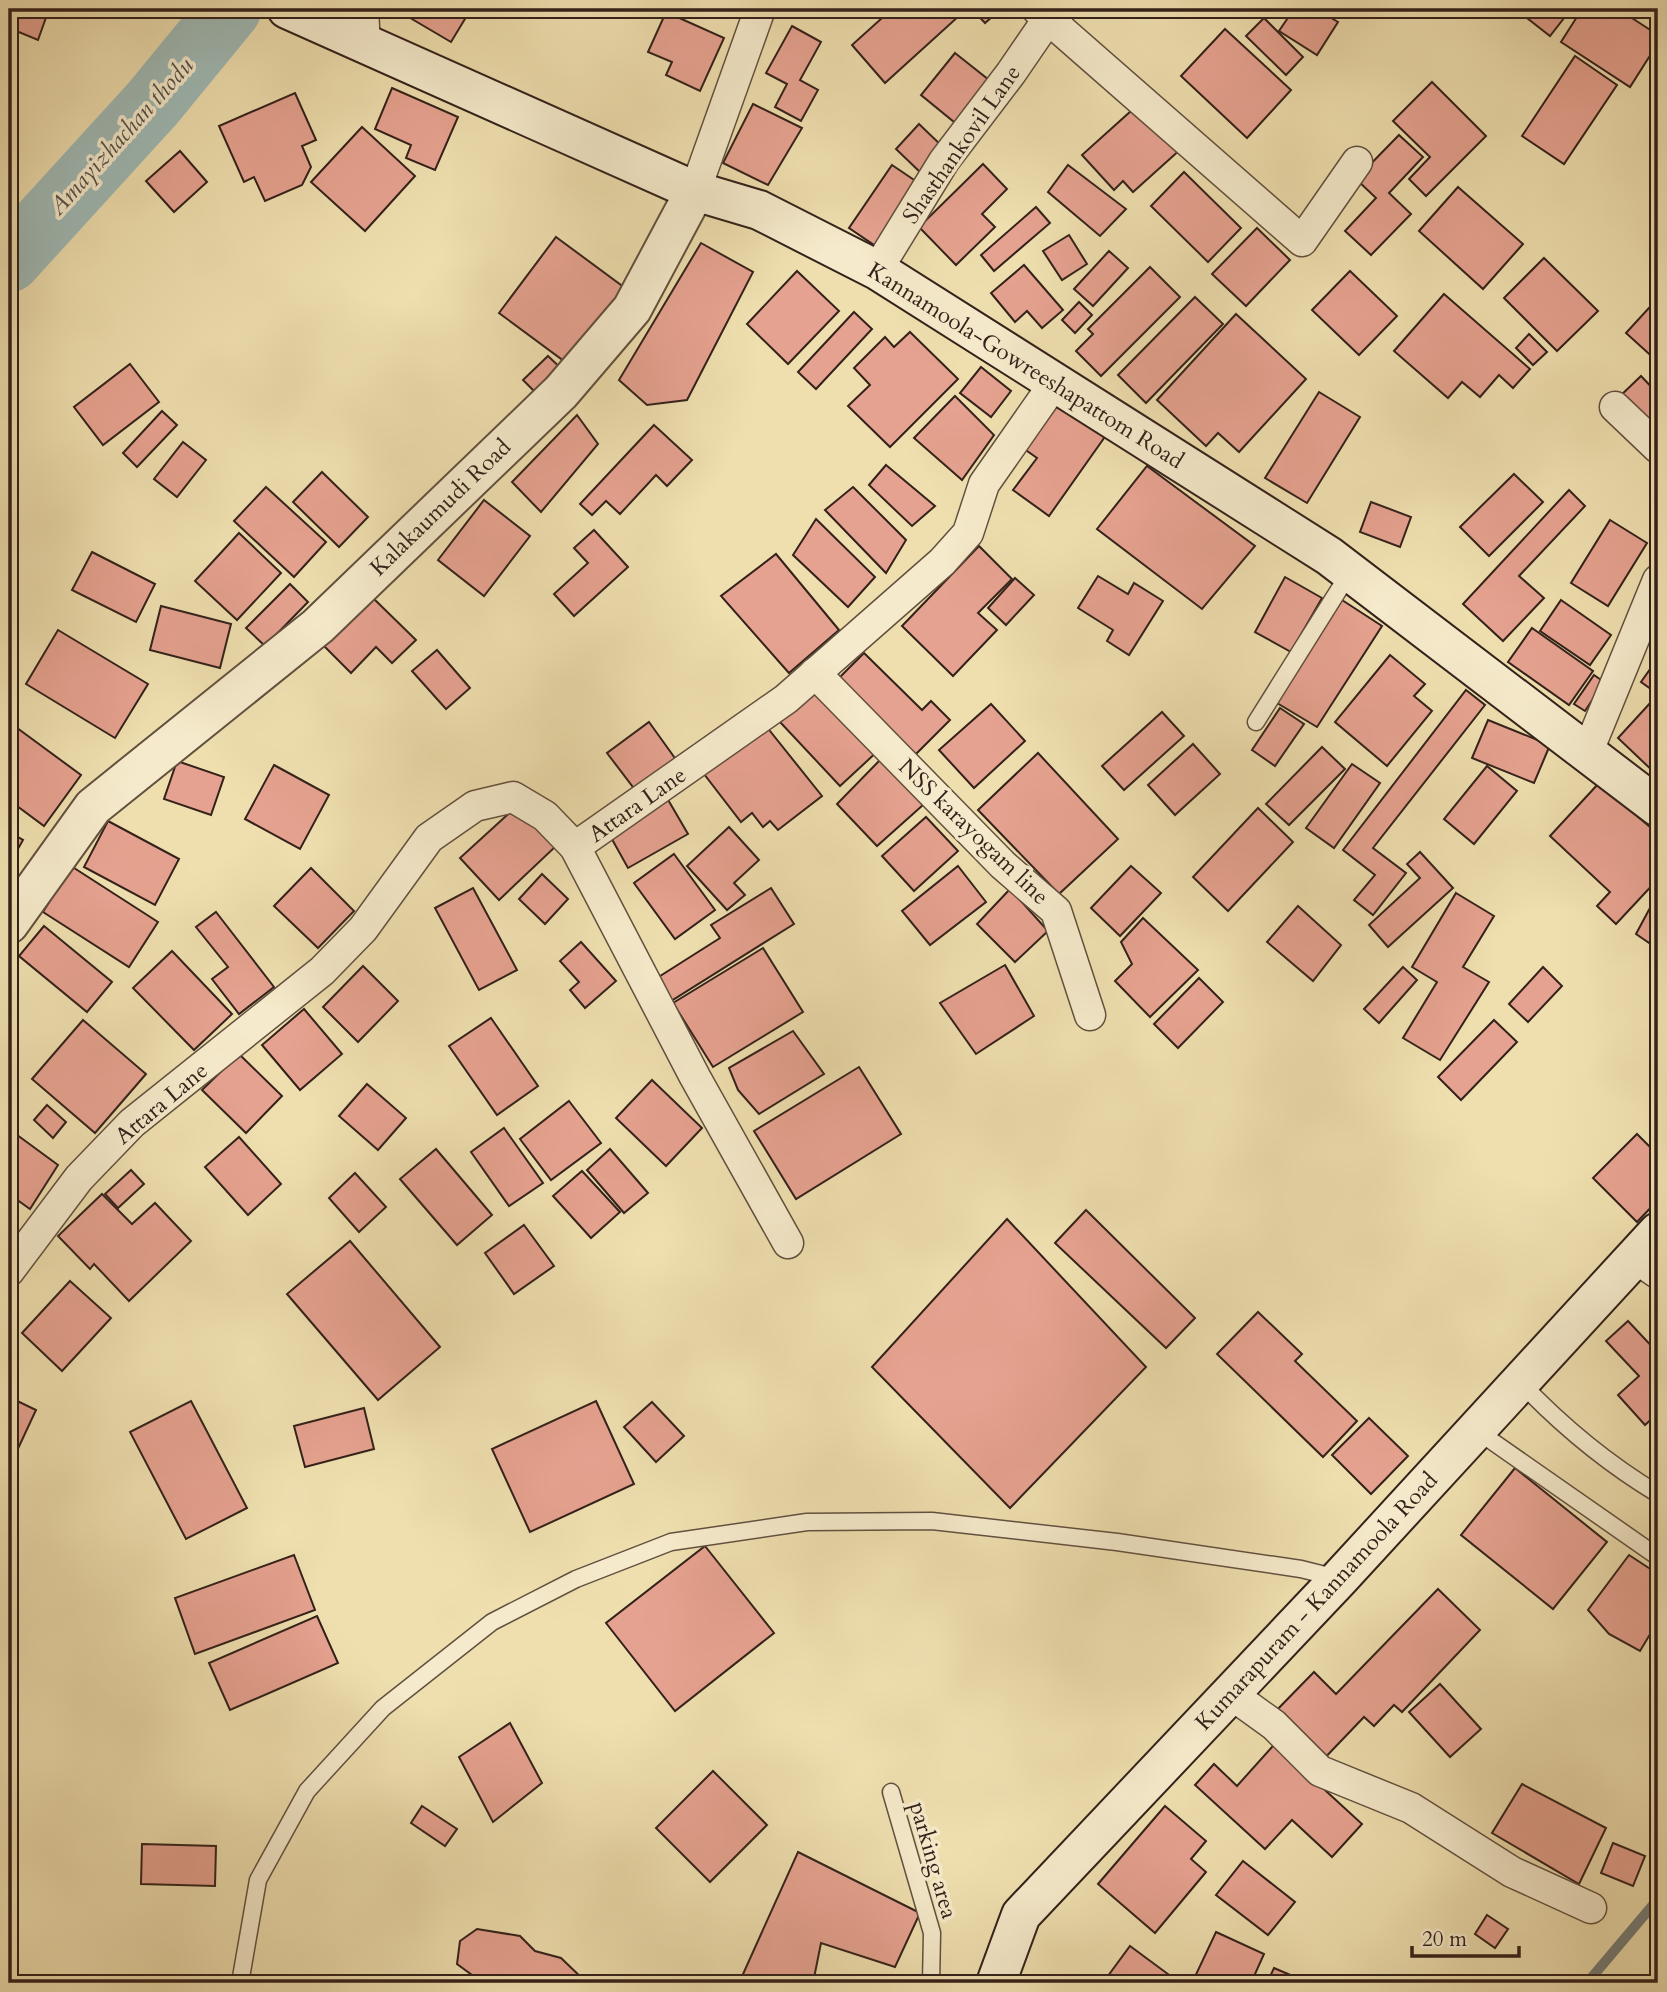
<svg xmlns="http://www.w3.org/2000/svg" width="1667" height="1992" viewBox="0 0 1667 1992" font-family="Cardo,serif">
  <rect width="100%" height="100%" fill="#efdfaf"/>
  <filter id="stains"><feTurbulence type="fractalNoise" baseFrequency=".00286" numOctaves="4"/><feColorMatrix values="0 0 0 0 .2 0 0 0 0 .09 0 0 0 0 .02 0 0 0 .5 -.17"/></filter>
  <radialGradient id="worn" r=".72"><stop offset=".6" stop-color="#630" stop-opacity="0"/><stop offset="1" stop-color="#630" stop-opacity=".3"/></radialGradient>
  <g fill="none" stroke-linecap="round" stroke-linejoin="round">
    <polyline stroke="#747d78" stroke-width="10" points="1587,1983 1658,1899"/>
    <polyline stroke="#9fbab6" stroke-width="63" points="9,261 153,103 230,9"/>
  </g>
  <g fill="#e6a290" stroke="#33211a" stroke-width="2">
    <polygon points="9,9 49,9 38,40 9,28"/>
    <polygon points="395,9 471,9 451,42"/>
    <polygon points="892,9 954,9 960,15 885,83 852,45"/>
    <polygon points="972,9 1001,9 985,23"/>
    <polygon points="1294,9 1316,9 1338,22 1317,55 1279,31"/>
    <polygon points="1534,9 1571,9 1550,36 1527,18"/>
    <polygon points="1582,9 1618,9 1658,35 1658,43 1630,87 1561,42"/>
    <polygon points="666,12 724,38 700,91 666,75 672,62 648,52"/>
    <polygon points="1264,18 1303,57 1286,75 1246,36"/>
    <polygon points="792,26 821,42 800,80 818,90 801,121 775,107 787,84 766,73"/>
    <polygon points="1225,29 1291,90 1247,138 1181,76"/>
    <polygon points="955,53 994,84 959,126 921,95"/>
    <polygon points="1575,56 1617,85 1564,164 1522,136"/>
    <polygon points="1432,82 1486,136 1426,196 1409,179 1430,157 1393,121"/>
    <polygon points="392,88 458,117 435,170 406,158 411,145 375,129"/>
    <polygon points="295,93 316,140 302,146 311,167 302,185 265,201 254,177 244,182 219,126"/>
    <polygon points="1141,102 1182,148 1133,192 1123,181 1114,190 1082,155"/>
    <polygon points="753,104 802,128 768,185 723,163"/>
    <polygon points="919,124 944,148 920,172 896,149"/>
    <polygon points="362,127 415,176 365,231 311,182"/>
    <polygon points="1399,135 1423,157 1389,193 1411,214 1371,255 1345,231 1376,198 1356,179"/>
    <polygon points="180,151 207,182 174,212 146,181"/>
    <polygon points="983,164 1007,189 982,214 995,227 956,265 919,227"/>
    <polygon points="892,165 923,186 880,249 849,228"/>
    <polygon points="1068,165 1126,209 1100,236 1048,192"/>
    <polygon points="1184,172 1241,228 1208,262 1151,206"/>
    <polygon points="1458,187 1523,244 1483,289 1419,231"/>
    <polygon points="1036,207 1050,223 994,271 981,255"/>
    <polygon points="1257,228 1290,260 1246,306 1212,274"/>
    <polygon points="1069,235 1087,264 1062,280 1043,251"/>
    <polygon points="556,237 625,288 568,364 499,313"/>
    <polygon points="701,243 753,272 687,400 647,405 619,380"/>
    <polygon points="1109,251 1128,268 1093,306 1074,289"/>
    <polygon points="1544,258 1598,311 1557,351 1504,298"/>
    <polygon points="1024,265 1063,310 1042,328 1027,311 1015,322 991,293"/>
    <polygon points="1150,267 1180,297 1101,376 1076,351 1093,334 1088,329"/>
    <polygon points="797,271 839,311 788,364 747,324"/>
    <polygon points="1350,271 1397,316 1359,355 1312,310"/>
    <polygon points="1444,294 1530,369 1513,388 1499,375 1480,397 1462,382 1448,398 1394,351"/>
    <polygon points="1195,297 1223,324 1146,403 1118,375"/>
    <polygon points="1658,298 1658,362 1626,333"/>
    <polygon points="1079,302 1092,315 1075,333 1062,320"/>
    <polygon points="854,312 872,329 816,389 798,372"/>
    <polygon points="1236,314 1306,379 1239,452 1218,433 1206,446 1157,400"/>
    <polygon points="910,332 958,379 890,447 848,406 870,385 854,368 885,337 894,347"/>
    <polygon points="1529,334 1547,352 1533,365 1516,348"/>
    <polygon points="548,356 566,373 541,398 523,380"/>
    <polygon points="130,364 159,402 103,445 74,407"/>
    <polygon points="981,367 1011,391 991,417 960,393"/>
    <polygon points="1641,376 1658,394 1658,443 1617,399"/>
    <polygon points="1319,392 1360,417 1307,503 1265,478"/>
    <polygon points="955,396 994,435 962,480 914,438"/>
    <polygon points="1055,396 1109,431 1049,516 1013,490 1037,458 1020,446"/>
    <polygon points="162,411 177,425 137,467 123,453"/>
    <polygon points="577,415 598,444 541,512 512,482"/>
    <polygon points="654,425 692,460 667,486 656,475 620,514 606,501 592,515 580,504"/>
    <polygon points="183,442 206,460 177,497 154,479"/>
    <polygon points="886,465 935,506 912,526 869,485"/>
    <polygon points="1147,466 1255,546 1202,609 1097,529"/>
    <polygon points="322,472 368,517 339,547 293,502"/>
    <polygon points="1514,474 1543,502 1489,556 1460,527"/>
    <polygon points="266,487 326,542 294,577 234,521"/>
    <polygon points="853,487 906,540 886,573 825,510"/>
    <polygon points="1569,490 1585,506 1519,576 1544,598 1503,641 1463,604"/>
    <polygon points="484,500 530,536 484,596 438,560"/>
    <polygon points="1371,502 1411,517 1400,547 1360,532"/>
    <polygon points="816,519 875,577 848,607 793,555"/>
    <polygon points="1610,520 1647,543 1608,606 1571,583"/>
    <polygon points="594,530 628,567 574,616 554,594 588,563 574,548"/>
    <polygon points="239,533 281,573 237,620 195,581"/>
    <polygon points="979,546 1012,579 978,613 997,630 953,676 902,626"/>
    <polygon points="92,552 155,584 136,622 72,590"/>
    <polygon points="776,554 839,630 789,673 721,596"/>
    <polygon points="1098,576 1128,594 1134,583 1163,601 1129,655 1107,641 1113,630 1078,608"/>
    <polygon points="1285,577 1322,598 1291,652 1255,632"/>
    <polygon points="1015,578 1034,595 1006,625 988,608"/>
    <polygon points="290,584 308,602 265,646 246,628"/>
    <polygon points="372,597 416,640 392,663 376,647 351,673 324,646"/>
    <polygon points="1342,600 1382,626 1317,727 1277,703"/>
    <polygon points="1561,600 1611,635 1590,665 1540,631"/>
    <polygon points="161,606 231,624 220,668 150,650"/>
    <polygon points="1532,628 1593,671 1569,705 1508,662"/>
    <polygon points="58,630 148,684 115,738 26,684"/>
    <polygon points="437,650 470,688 446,709 412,671"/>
    <polygon points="864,653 922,710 931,701 950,720 908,762 831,686"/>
    <polygon points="1390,655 1425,684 1414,696 1432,711 1387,766 1335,722"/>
    <polygon points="1658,658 1658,694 1641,682"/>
    <polygon points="1594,675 1604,682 1585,711 1574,704"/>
    <polygon points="819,684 880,749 840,786 780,722"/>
    <polygon points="1466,690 1485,705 1373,848 1406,873 1373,915 1354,900 1375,875 1343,850"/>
    <polygon points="1652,701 1658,707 1658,776 1618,738"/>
    <polygon points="991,704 1025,741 974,788 939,750"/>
    <polygon points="1280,708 1304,724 1275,766 1252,750"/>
    <polygon points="1162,712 1184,736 1124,790 1102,766"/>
    <polygon points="1488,720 1550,745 1534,783 1472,758"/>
    <polygon points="9,722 81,775 44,826 9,800"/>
    <polygon points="649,722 677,761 636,791 607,753"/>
    <polygon points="766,726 822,796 778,830 770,821 763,827 752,813 741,822 704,774"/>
    <polygon points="1193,744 1220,774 1175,815 1148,785"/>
    <polygon points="1322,747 1345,769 1289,825 1266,804"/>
    <polygon points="1038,753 1118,839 1059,894 978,810"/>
    <polygon points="880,760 923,805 877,846 837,804"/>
    <polygon points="177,761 224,777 211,815 164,799"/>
    <polygon points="1352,764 1380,783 1334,848 1306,828"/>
    <polygon points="274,765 329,795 300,849 245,819"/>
    <polygon points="1487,766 1517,791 1474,844 1444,819"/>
    <polygon points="1599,783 1658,834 1658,879 1616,924 1597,906 1610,892 1550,836"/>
    <polygon points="667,798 688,834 628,868 608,832"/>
    <polygon points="518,805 556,846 499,900 460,858"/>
    <polygon points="1258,808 1293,842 1228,911 1193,877"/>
    <polygon points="926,817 958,851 914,891 882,856"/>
    <polygon points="108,821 179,859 155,905 84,867"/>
    <polygon points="729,827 759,860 734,883 745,895 727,910 687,866"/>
    <polygon points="9,832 23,840 9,865"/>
    <polygon points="1420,852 1453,888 1388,947 1369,925 1420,878 1407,864"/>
    <polygon points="674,854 715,910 675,939 634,883"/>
    <polygon points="71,866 158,922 129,967 43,912"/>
    <polygon points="958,866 986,902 930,945 902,911"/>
    <polygon points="1131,866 1161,893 1120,936 1091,908"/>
    <polygon points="311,868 354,911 318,948 274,906"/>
    <polygon points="542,874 568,899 545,924 519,899"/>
    <polygon points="473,888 517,970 479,990 435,908"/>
    <polygon points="771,888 794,924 671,1001 657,978 720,938 711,925"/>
    <polygon points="1010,889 1048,931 1015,962 977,924"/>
    <polygon points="1456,893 1494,916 1463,967 1489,982 1440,1060 1403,1038 1437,982 1412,967"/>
    <polygon points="1658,893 1658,949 1636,934"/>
    <polygon points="1298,906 1341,945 1313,981 1267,942"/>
    <polygon points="216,912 274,987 239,1014 212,979 228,967 196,927"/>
    <polygon points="1143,918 1198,970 1150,1017 1115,981 1132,964 1121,942"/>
    <polygon points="44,926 112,982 87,1012 19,956"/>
    <polygon points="581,942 616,981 585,1008 570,990 579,982 560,961"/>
    <polygon points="763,948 803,1012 713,1067 673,1003"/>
    <polygon points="172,951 232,1014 194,1050 133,988"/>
    <polygon points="1005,965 1034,1016 976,1054 940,1003"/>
    <polygon points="363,966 398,1001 358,1042 323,1007"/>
    <polygon points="1403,967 1417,980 1379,1023 1364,1009"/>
    <polygon points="1543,967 1562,986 1528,1022 1509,1004"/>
    <polygon points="1199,978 1223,1002 1178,1048 1154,1024"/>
    <polygon points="304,1009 342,1054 300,1090 262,1045"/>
    <polygon points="491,1018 538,1086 497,1115 449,1046"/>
    <polygon points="83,1020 146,1074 95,1133 32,1079"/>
    <polygon points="1494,1020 1517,1042 1461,1100 1438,1077"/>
    <polygon points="793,1031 824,1074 759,1114 738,1090 729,1068"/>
    <polygon points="239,1054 282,1096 246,1133 202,1090"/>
    <polygon points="859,1067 901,1134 796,1199 754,1131"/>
    <polygon points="652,1080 702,1128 666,1166 616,1118"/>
    <polygon points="367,1084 406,1118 378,1150 339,1116"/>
    <polygon points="569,1101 601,1143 551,1180 520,1139"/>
    <polygon points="47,1105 66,1122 53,1138 34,1120"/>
    <polygon points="504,1128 543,1183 509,1206 471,1152"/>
    <polygon points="9,1129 58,1165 30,1209 9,1194"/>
    <polygon points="1637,1134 1658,1155 1658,1200 1637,1222 1593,1178"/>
    <polygon points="239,1137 281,1184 248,1215 205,1167"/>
    <polygon points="436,1149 492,1215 457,1245 400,1179"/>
    <polygon points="610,1149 648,1193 624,1213 587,1170"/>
    <polygon points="131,1170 144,1184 118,1208 105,1194"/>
    <polygon points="582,1171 620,1212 591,1238 553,1196"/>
    <polygon points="355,1173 386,1207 359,1232 329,1198"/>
    <polygon points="102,1194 132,1224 155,1203 191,1241 129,1301 94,1264 90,1269 58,1236"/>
    <polygon points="1086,1210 1195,1318 1166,1348 1055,1243"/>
    <polygon points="1007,1219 1146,1367 1010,1508 872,1367"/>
    <polygon points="524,1225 554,1266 514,1294 485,1253"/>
    <polygon points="350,1241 440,1347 378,1400 287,1294"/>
    <polygon points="70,1281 111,1318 62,1371 22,1333"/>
    <polygon points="1258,1312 1302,1354 1295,1361 1357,1421 1323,1457 1217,1354"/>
    <polygon points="1628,1321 1658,1353 1658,1413 1645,1425 1618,1395 1639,1376 1606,1341"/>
    <polygon points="9,1397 36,1410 9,1468"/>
    <polygon points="191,1401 247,1508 186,1539 130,1432"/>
    <polygon points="596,1401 634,1484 530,1532 492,1449"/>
    <polygon points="652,1402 684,1436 656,1462 624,1427"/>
    <polygon points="364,1408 374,1449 305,1467 294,1426"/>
    <polygon points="1369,1418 1408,1456 1371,1494 1332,1455"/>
    <polygon points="1515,1468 1607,1542 1553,1609 1461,1535"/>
    <polygon points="705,1546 774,1633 675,1711 606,1623"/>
    <polygon points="294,1555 315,1610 195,1654 175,1598"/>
    <polygon points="1629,1555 1658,1574 1658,1621 1640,1651 1609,1634 1588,1610"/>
    <polygon points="1438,1589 1480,1630 1402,1712 1394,1705 1374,1726 1364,1717 1318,1765 1269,1718 1314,1672 1336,1694"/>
    <polygon points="317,1616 338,1663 230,1710 209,1663"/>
    <polygon points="1440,1684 1481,1729 1450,1757 1409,1712"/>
    <polygon points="510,1723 542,1783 493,1822 459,1757"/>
    <polygon points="1281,1737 1302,1769 1362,1824 1332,1857 1292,1820 1265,1849 1195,1785 1214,1764 1237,1786"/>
    <polygon points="713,1771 767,1825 710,1882 656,1828"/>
    <polygon points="1522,1784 1606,1828 1579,1884 1492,1833"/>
    <polygon points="422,1806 457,1829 445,1846 411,1823"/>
    <polygon points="1165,1806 1206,1841 1191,1859 1206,1872 1155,1933 1098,1884"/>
    <polygon points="1613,1843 1645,1856 1633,1886 1601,1873"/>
    <polygon points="142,1844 216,1846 215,1886 141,1884"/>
    <polygon points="798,1852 920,1913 895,1967 821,1943 813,1983 739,1983"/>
    <polygon points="1243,1861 1295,1902 1268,1935 1216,1895"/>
    <polygon points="1487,1915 1508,1929 1495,1948 1475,1934"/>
    <polygon points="477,1929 520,1936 535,1951 561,1958 585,1981 483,1983 457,1964 460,1941"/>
    <polygon points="1216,1932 1264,1954 1251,1983 1192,1983"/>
    <polygon points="1130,1946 1176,1980 1173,1983 1109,1983 1105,1980"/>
    <polygon points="1274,1968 1309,1983 1267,1983"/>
  </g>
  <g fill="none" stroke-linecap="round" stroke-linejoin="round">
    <g stroke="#62503f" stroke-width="19">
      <g id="service">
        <polyline points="1256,722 1350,572"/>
        <polyline points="1629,1262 1658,1282"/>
        <path d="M1520,1382C1560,1424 1608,1464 1658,1494"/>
        <polyline points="1476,1430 1658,1557"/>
        <polyline points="891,1792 932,1933 931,1983"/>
        <polyline points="240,1983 258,1880 307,1791 383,1708 492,1622 576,1579 671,1542 807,1522 932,1521 1117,1542 1301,1569 1337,1578"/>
      </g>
    </g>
    <g stroke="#62503f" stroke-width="33">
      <g id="minor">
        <polyline points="363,9 365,45"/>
        <polyline points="1037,9 1302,241 1357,162"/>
        <polyline points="695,191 760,9"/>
        <polyline points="877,270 944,161 1011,73 1048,19 1061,9"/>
        <polyline points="1615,407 1658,448"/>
        <polyline points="815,673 1003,865 1056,911 1090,1015"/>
        <polyline points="1588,751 1658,580"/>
        <polyline points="575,847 695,1077 788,1243"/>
        <polyline points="9,1271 79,1178 132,1123 322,971 363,929 429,838 475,806 513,797 545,816 575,847 786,699 942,562 968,533 984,484 1056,381"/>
        <polyline points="1231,1694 1274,1725 1320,1771 1411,1808 1512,1872 1591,1908"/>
      </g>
    </g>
    <g stroke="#62503f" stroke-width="42">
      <polyline id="tertiary" points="9,924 93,807 318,626 561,392 632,309 695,191"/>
    </g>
    <g stroke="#33211a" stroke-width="42">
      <g id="secondary">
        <polyline points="287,9 695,191 759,210 877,270 1329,556 1658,807"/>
        <polyline points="996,1983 1021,1915 1339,1579 1658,1232"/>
      </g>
    </g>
    <use href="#service" stroke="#f5eacb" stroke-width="16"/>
    <use href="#minor" stroke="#f5eacb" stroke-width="30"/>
    <use href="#tertiary" stroke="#f5eacb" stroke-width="38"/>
    <use href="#secondary" stroke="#f5eacb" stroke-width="38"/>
  </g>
  <g text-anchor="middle" stroke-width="7" stroke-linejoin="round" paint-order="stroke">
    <g font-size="23" fill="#33211a" stroke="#f5eacb">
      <text transform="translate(961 144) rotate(-55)" y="8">Shasthankovil Lane</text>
      <text transform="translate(1026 365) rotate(32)" y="8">Kannamoola-Gowreeshapattom Road</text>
      <text transform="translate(440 507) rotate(-44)" y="8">Kalakaumudi Road</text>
      <text transform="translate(637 804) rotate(-35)" y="8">Attara Lane</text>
      <text transform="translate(974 831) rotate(44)" y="8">NSS karayogam line</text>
      <text transform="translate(161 1103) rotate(-40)" y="8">Attara Lane</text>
      <text transform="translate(1316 1601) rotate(-47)" y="8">Kumarapuram - Kannamoola Road</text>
      <text transform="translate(934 1860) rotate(74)" y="8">parking area</text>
    </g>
    <g font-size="24" font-style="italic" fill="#534f49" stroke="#f5eacb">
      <text transform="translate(121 136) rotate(-48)" y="8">Amayizhachan thodu</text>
    </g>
  </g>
  <rect width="1667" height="1992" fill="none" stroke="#efdfaf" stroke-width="35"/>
  <rect x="10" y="10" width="1646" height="1971" fill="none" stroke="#33211a" stroke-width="3.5"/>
  <rect x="18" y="18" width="1632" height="1957" fill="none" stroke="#33211a" stroke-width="2"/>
  <path d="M1412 1946v10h107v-10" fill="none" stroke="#33211a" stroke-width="3.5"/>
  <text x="1422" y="1946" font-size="21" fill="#33211a" stroke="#f5eacb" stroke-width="5" paint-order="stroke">20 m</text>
  <rect width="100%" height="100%" filter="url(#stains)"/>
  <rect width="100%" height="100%" fill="url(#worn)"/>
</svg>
